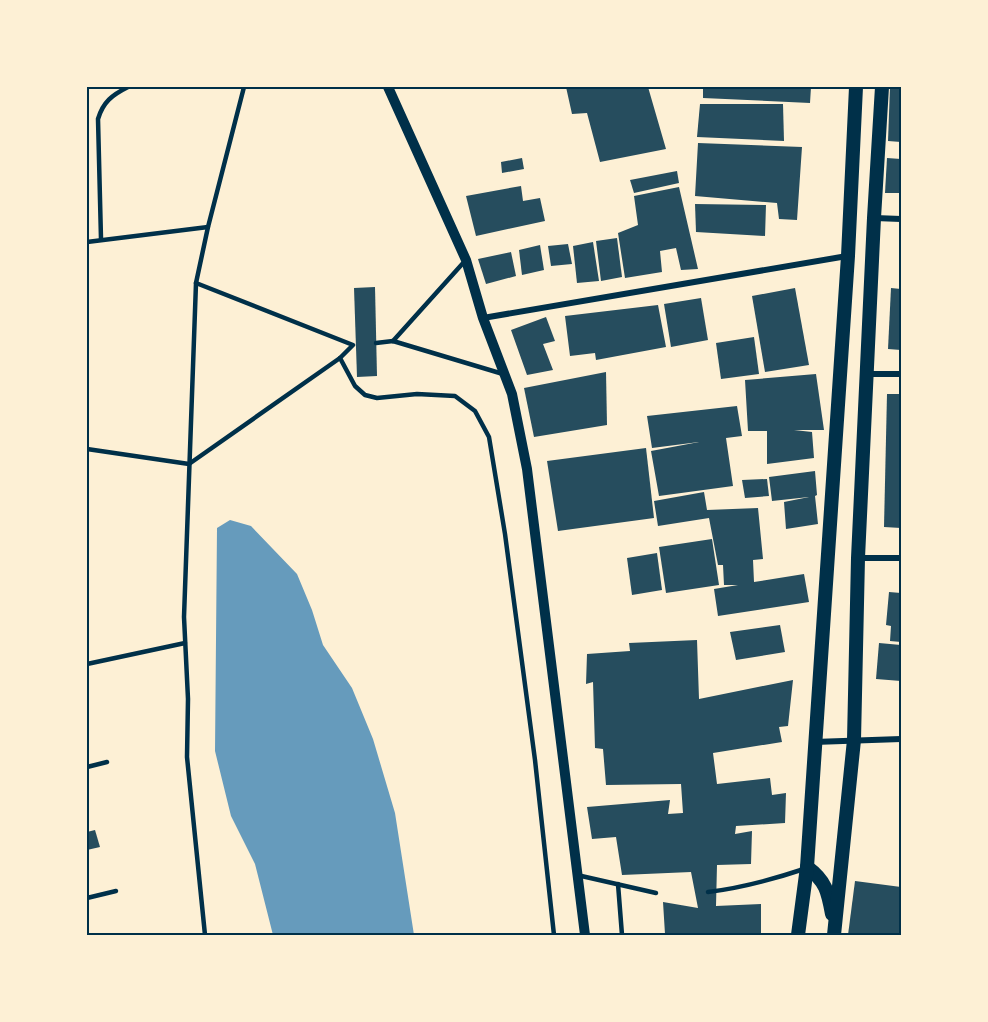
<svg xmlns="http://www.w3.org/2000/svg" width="988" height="1022" viewBox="0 0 988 1022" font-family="Inter,sans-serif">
  <rect width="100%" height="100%" fill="#fdf0d5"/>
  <polygon fill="#669bbc" points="230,520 251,526 297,574 312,610 323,645 352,688 373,739 395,813 414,935 273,935 255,864 231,816 215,751 217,528"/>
  <g fill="#264d5e">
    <polygon points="566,87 648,87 666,149 600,162 587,113 572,114"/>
    <polygon points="703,87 811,87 810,103 703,98"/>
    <polygon points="890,87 901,87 901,142 888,141"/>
    <polygon points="700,104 783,104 784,141 697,137"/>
    <polygon points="698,143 802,147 797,220 779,219 777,203 695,196"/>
    <polygon points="522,158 524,169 502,173 501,162"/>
    <polygon points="887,158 901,159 899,193 885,193"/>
    <polygon points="677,171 679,183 634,193 630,180"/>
    <polygon points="521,186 523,201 540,198 545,221 476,236 466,196"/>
    <polygon points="679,187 698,269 681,270 676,248 660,251 662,272 625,278 618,233 638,225 634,196"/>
    <polygon points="695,204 766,205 765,236 696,232"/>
    <polygon points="617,238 622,277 601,281 596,241"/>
    <polygon points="593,242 599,281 577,283 573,246"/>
    <polygon points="568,244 572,264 551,266 548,246"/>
    <polygon points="540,245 544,270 522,275 519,250"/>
    <polygon points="511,252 516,276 486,284 478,259"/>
    <polygon points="375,287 377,376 357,377 354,288"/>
    <polygon points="795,288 809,365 765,372 752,296"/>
    <polygon points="891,288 901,289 901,350 888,349"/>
    <polygon points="701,298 708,340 671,347 664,304"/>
    <polygon points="658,305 666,347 596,360 595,353 570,356 565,316"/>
    <polygon points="546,317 555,341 543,344 553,370 527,375 511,330"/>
    <polygon points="754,337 759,374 721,379 716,343"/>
    <polygon points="606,372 607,425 534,437 524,388"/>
    <polygon points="816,374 824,430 794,430 812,432 814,458 767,464 767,431 748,431 745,380"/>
    <polygon points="887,394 901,394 901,528 884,527"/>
    <polygon points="737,406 742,436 726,438 733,486 659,496 651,451 699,442 652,448 647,416"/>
    <polygon points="646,448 654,518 558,531 547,461"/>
    <polygon points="815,471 817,495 815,496 818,524 786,529 784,502 809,497 772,501 769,477"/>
    <polygon points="767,479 769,496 745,498 742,480"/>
    <polygon points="704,492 707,510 758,508 763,559 753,560 754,582 804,574 809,602 718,616 714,589 738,585 724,585 723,565 718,565 709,518 658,526 654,501"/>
    <polygon points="712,539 719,585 666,593 659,547"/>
    <polygon points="657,553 662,590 632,595 627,558"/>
    <polygon points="889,592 901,593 901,642 890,641 891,626 886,625"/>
    <polygon points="780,625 785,652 736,660 730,632"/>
    <polygon points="697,640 699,699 793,680 788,726 779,727 782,742 713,753 717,784 770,778 772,795 786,793 785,823 736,826 735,834 752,831 751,864 717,865 716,906 761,904 761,934 665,934 663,902 698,908 691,872 622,875 616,837 592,839 587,807 670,800 668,814 683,813 681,784 606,785 603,749 595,748 593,682 586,684 587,654 630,651 629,643"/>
    <polygon points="879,643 901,645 901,681 876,679"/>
    <polygon points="95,830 100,847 87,850 87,832"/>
    <polygon points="855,881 901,887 901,935 848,935"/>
  </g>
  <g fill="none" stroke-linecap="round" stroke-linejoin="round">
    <g stroke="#003049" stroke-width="4.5">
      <path d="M101,239L98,119C103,102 112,95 128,87"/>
      <polyline points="87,242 208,227"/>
      <polyline points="393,341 464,262"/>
      <polyline points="376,343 393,341 503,374"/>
      <polyline points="340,358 355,386 365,395 377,398 417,394 455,396 475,411 489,437 505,534 535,760 554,935"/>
      <polyline points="87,449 189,464 340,358 353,345 196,283"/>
      <polyline points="87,664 185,643"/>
      <polyline points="87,767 107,762"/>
      <polyline points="577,875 656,893"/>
      <polyline points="618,884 622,935"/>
      <path d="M708,892C742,888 771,880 804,869"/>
      <polyline points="87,898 116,891"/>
      <polyline points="205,935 187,757 188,699 184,617 196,283 208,227 244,87"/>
    </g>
    <g stroke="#003049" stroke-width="6">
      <polyline points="875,218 901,219"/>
      <polyline points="483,318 847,256"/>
      <polyline points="866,374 901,374"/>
      <polyline points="858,558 901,558"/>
      <polyline points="814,742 901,739"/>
    </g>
    <polyline stroke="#003049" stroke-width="10" points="388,87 466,260 483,318 512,394 527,469 585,935"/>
    <g stroke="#003049" stroke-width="14">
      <path d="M807,867C826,881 828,892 832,914"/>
      <polyline points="798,935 807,867 848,256 856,87"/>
      <polyline points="834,935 854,740 858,558 874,218 882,87"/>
    </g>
  </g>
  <rect width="988" height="1022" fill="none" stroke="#fdf0d5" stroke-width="177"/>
  <rect x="88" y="88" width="812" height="846" fill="none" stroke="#003049" stroke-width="2"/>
</svg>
